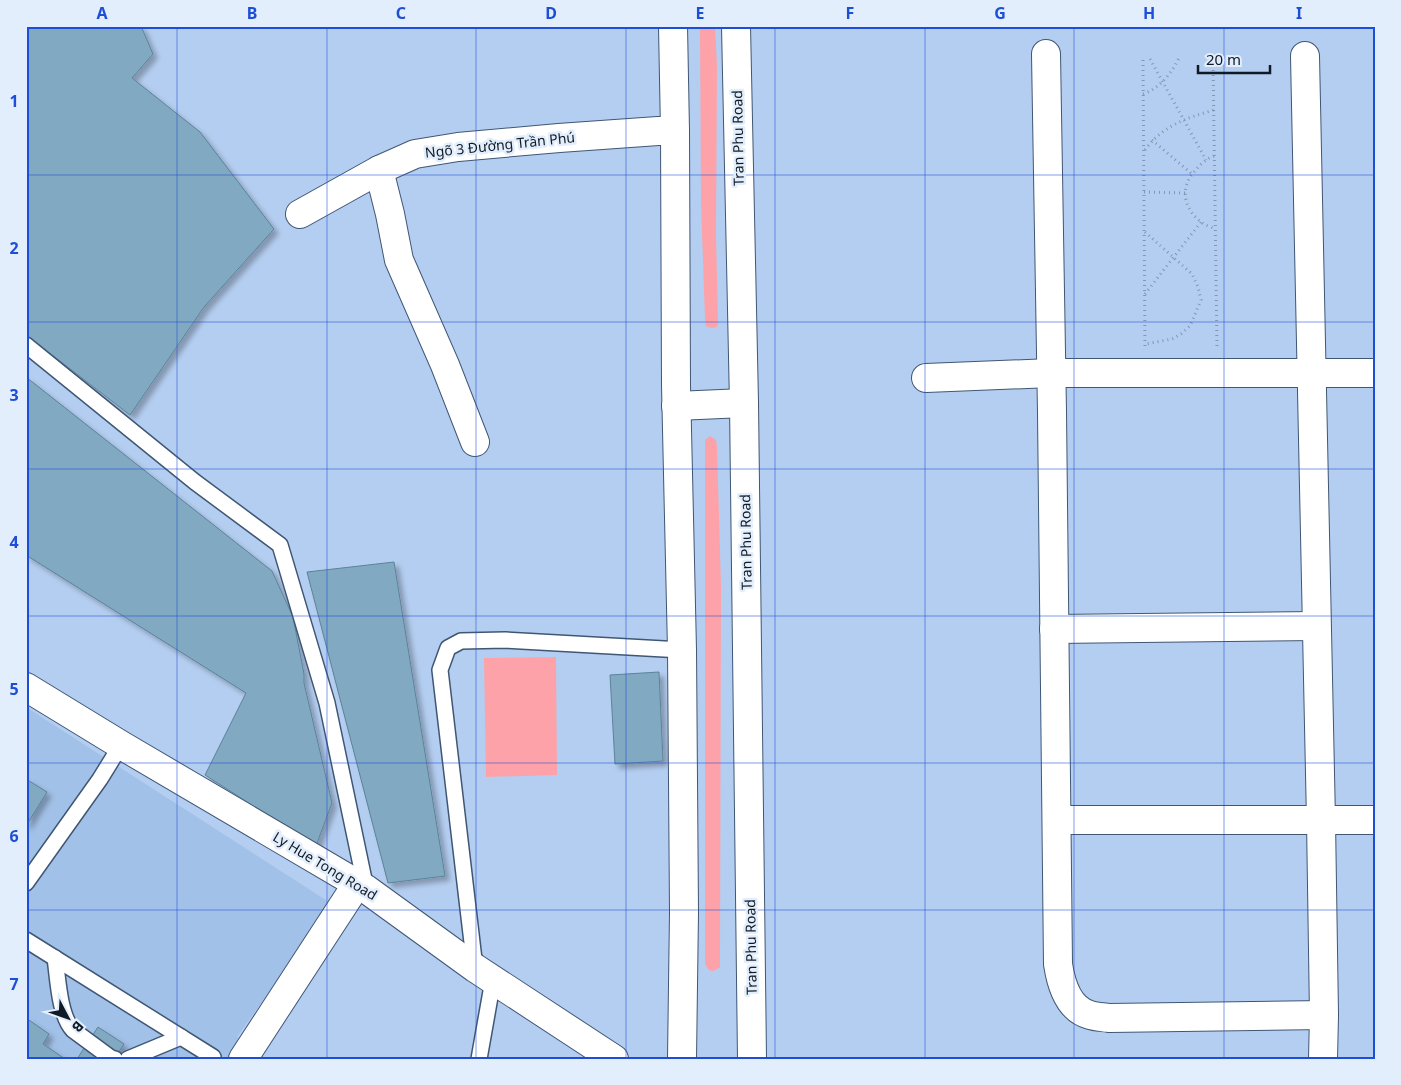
<svg xmlns="http://www.w3.org/2000/svg" width="1401" height="1085" viewBox="0 0 1401 1085" font-family="'Noto Sans',sans-serif">
  <defs>
    <filter id="shadow"><feDropShadow dx="4.5" dy="4.5" stdDeviation="2.5" flood-color="#0004"/></filter>
  </defs>
  <rect width="100%" height="100%" fill="#b4cef1"/>
  <polygon fill="#a2c1e8" points="26,707 332,904 237,1037 267,1059 26,1059"/>
  <g fill="#fda2a8">
    <polygon points="700,26 715,26 717,67 716,234 718,323 717,327 712,328 706,326 705,319 701,203"/>
    <path d="M710,436L716,440L717,447L721,586L720,961V967C716,970 712,973 708,969L705,964V440Z"/>
    <polygon points="556,657 557,775 486,777 484,658"/>
  </g>
  <g fill="#81a9c1" stroke="#5c839a" filter="url(#shadow)">
    <polygon points="26,26 141,26 153,54 132,78 200,132 274,229 204,307 130,415 26,335"/>
    <polygon points="26,377 272,571 293,617 304,674 304,683 332,803 316,846 205,775 246,693 26,555"/>
    <polygon points="394,562 445,876 388,883 307,572"/>
    <polygon points="659,672 663,761 615,764 610,675"/>
    <polygon points="26,779 47,792 26,826"/>
    <polygon points="26,1018 49,1034 43,1044 65,1059 26,1059"/>
    <polygon points="98,1027 124,1044 114,1059 77,1059"/>
  </g>
  <g fill="none" stroke-linecap="round" stroke-linejoin="round">
    <g stroke="#405774" stroke-width="18">
      <g id="service">
        <polyline points="26,345 195,482 280,545 327,703 366,889"/>
        <polyline points="26,883 100,779 121,745"/>
        <polyline points="26,940 213,1057 212,1059"/>
        <path d="M55,958C58,978 59,1015 73,1030L111,1058L115,1059"/>
        <polyline points="475,968 440,670 448,648 461,641 505,640 682,650"/>
        <polyline points="128,1059 181,1037"/>
        <polyline points="479,1059 493,980"/>
      </g>
    </g>
    <g stroke="#405774" stroke-width="30">
      <g id="minor">
        <path d="M1046,54L1052,412L1058,964C1061,984 1068,1009 1090,1015C1096,1017 1103,1017 1109,1018L1324,1015"/>
        <polyline points="1305,56 1321,821 1324,1015 1323,1059"/>
        <polyline points="300,214 379,170"/>
        <polyline points="926,378 1051,373 1375,373"/>
        <polyline points="475,442 445,365 399,260 390,214 379,170 415,154 458,147 559,138 658,131 675,131"/>
        <polyline points="1054,629 1316,626"/>
        <polyline points="1057,820 1375,820"/>
        <polyline points="243,1059 357,884"/>
      </g>
    </g>
    <g stroke="#405774" stroke-width="30">
      <polyline id="secondary" points="26,687 121,745 366,889 475,968 614,1059"/>
    </g>
    <g stroke="#405774" stroke-width="30">
      <g id="primary">
        <polyline points="673,26 675,131 676,385 682,650 684,912 682,1059"/>
        <polyline points="736,26 744,403 752,1059"/>
        <polyline points="676,406 744,403"/>
      </g>
    </g>
    <g stroke="#8297b3" stroke-width="3" stroke-dasharray="1 4" stroke-linecap="butt">
      <polyline points="1150,59 1206,160"/>
      <polyline points="1143,60 1145,349"/>
      <polyline points="1213,60 1217,349"/>
      <path d="M1143,94C1160,88 1171,74 1179,58"/>
      <polyline points="1152,140 1192,174"/>
      <path d="M1145,150C1162,126 1186,118 1214,110"/>
      <path d="M1214,156C1205,159 1199,166 1193,173C1179,190 1185,212 1204,224C1207,226 1212,227 1215,229"/>
      <polyline points="1144,192 1185,193"/>
      <polyline points="1145,232 1192,274 1198,287 1201,300 1190,326 1181,334 1172,339 1146,344"/>
      <polyline points="1145,294 1201,222"/>
    </g>
    <use href="#service" stroke="#fff" stroke-width="15"/>
    <use href="#minor" stroke="#fff" stroke-width="28"/>
    <use href="#secondary" stroke="#fff" stroke-width="28"/>
    <use href="#primary" stroke="#fff" stroke-width="28"/>
  </g>
  <path fill="none" stroke="#1d4ed8" stroke-width="1" stroke-opacity="0.55" d="M177,26V1059M327,26V1059M476,26V1059M626,26V1059M775,26V1059M925,26V1059M1074,26V1059M1224,26V1059M26,175H1375M26,322H1375M26,469H1375M26,616H1375M26,763H1375M26,910H1375"/>
  <g text-anchor="middle" stroke-width="5" stroke-linejoin="round" paint-order="stroke">
    <g font-size="14" fill="#101a26" stroke="#e3eefc">
      <text transform="translate(738 138) rotate(-91)" y="5">Tran Phu Road</text>
      <text transform="translate(500 145) rotate(-6)" y="5">Ngõ 3 Đường Trần Phú</text>
      <text transform="translate(746 542) rotate(-91)" y="5">Tran Phu Road</text>
      <text transform="translate(325 866) rotate(31)" y="5">Ly Hue Tong Road</text>
      <text transform="translate(751 947) rotate(-91)" y="5">Tran Phu Road</text>
    </g>
  </g>
  <rect width="1401" height="1085" fill="none" stroke="#e3eefc" stroke-width="55"/>
  <g transform="translate(68 1018) rotate(131)" stroke="#e3eefc" stroke-width="4" paint-order="stroke">
  <path d="M0-4L9 19L0 12L-9 19Z" fill="#101a26"/>
  <text y="-8" font-size="14" font-weight="bold" text-anchor="middle" fill="#101a26">B</text>
  </g>
  <path d="M1198 65v8h72v-8" fill="none" stroke="#101a26" stroke-width="2.5"/>
  <text x="1206" y="65" font-size="15" fill="#101a26" stroke="#e3eefc" stroke-width="4" paint-order="stroke">20 m</text>
  <rect x="28" y="28" width="1346" height="1030" fill="none" stroke="#1d4ed8" stroke-width="2"/>
  <g font-size="16" text-anchor="middle" font-weight="bold" fill="#1d4ed8">
    <text x="102" y="19">A</text>
    <text x="252" y="19">B</text>
    <text x="401" y="19">C</text>
    <text x="551" y="19">D</text>
    <text x="700" y="19">E</text>
    <text x="850" y="19">F</text>
    <text x="1000" y="19">G</text>
    <text x="1149" y="19">H</text>
    <text x="1299" y="19">I</text>
    <text x="14" y="107">1</text>
    <text x="14" y="254">2</text>
    <text x="14" y="401">3</text>
    <text x="14" y="548">4</text>
    <text x="14" y="695">5</text>
    <text x="14" y="842">6</text>
    <text x="14" y="990">7</text>
  </g>
</svg>
